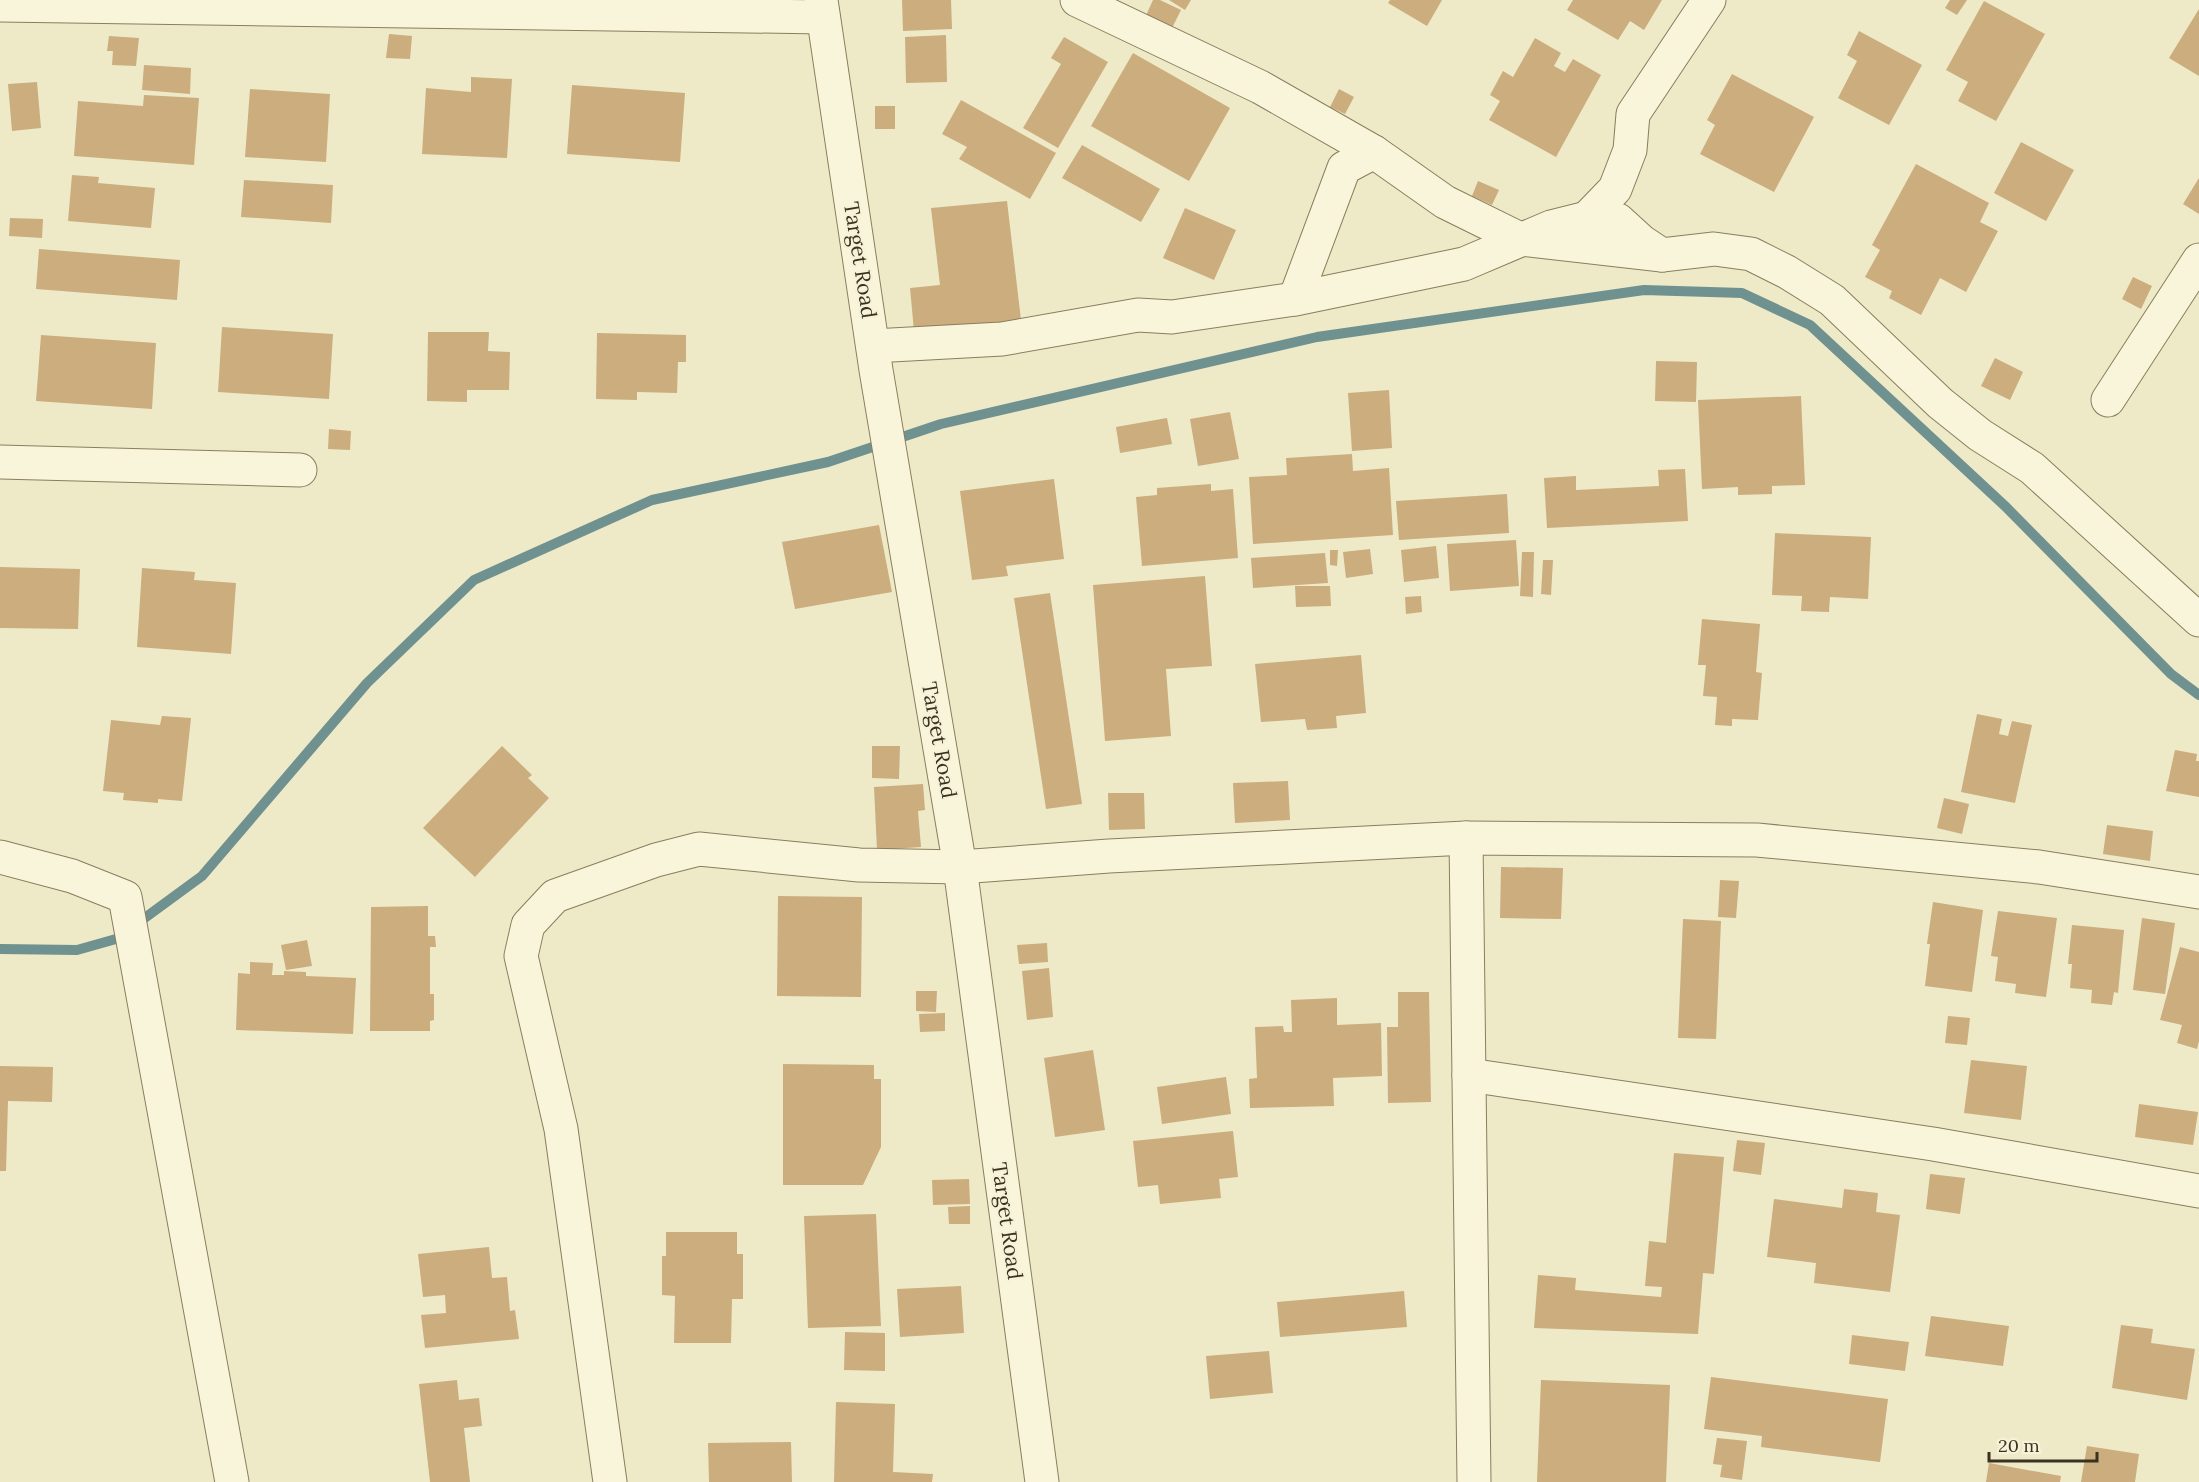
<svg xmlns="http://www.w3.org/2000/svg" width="2199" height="1482" viewBox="0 0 2199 1482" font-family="Lora,serif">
  <rect width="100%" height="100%" fill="#eeeac8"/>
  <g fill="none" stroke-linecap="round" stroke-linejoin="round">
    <polyline stroke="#6f918f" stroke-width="10" points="0,949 77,950 116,939 202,876 367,683 474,580 652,500 828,462 941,424 1317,337 1644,290 1742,293 1810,325 2006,507 2171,674 2199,695"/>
  </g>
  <g fill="#cbad7e">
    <polygon points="902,0 951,0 952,29 903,31"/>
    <polygon points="1153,0 1160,0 1181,10 1170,32 1144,20"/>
    <polygon points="1169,0 1191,0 1185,10"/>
    <polygon points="1390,0 1442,0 1427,26 1388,3"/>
    <polygon points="1573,0 1662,0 1644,30 1630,21 1618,40 1567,10"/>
    <polygon points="1950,0 1967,0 1957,15 1945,8"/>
    <polygon points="1984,1 2045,34 1996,121 1958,101 1968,82 1946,70"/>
    <polygon points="2199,9 2199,76 2169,58"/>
    <polygon points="1859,31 1922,65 1889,125 1838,98 1857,61 1847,55"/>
    <polygon points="389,34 412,36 410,59 386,58"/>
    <polygon points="946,35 947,82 906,83 905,37"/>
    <polygon points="109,36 139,38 136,66 112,65 113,51 107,51"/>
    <polygon points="1064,37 1108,62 1058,148 1023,128 1061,64 1051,58"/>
    <polygon points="1535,38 1561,53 1554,66 1565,72 1573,59 1601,75 1556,157 1489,120 1500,101 1490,95 1503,71 1513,77"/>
    <polygon points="1133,53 1230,108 1189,181 1091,126"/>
    <polygon points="144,65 191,68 190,94 142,90"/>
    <polygon points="1732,74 1814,117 1774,192 1700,154 1715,125 1707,120"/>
    <polygon points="471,77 512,79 507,158 422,154 426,88 471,92"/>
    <polygon points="37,82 41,128 12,131 8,84"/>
    <polygon points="572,85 685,93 680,162 567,154"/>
    <polygon points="250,89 330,94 326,162 245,157"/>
    <polygon points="1339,89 1354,97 1345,114 1330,107"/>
    <polygon points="144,95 199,98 194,165 74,156 78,101 143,106"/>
    <polygon points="961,100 1056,153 1030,199 959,159 967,147 942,134"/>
    <rect x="875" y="106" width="20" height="23"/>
    <polygon points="2021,142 2074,170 2046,221 1994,193"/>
    <polygon points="1082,145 1160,189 1141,222 1062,178"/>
    <polygon points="1916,164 1989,203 1980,222 1998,231 1966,292 1940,278 1921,315 1889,298 1892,291 1865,277 1880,250 1872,245"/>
    <polygon points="72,175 99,177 98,183 155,188 151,228 68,221"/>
    <polygon points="2199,178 2199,214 2183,204"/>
    <polygon points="244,180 333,185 331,223 241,217"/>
    <polygon points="1478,181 1499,190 1492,205 1472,196"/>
    <polygon points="1007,201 1021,320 914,331 910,288 940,285 931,208"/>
    <polygon points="1185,208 1236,230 1214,280 1163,258"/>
    <polygon points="10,218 43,219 42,238 9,236"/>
    <polygon points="39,249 180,260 177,300 36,289"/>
    <polygon points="2133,277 2152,286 2141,309 2122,299"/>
    <polygon points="222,327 333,334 329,399 218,392"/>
    <polygon points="428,332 489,332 488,351 510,352 509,390 467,390 467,402 427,401"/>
    <polygon points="597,333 686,335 686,362 678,362 677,393 637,392 637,400 596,399"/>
    <polygon points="41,335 156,343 152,409 36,401"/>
    <polygon points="1995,358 2023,372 2010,400 1981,386"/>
    <polygon points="1656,361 1697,362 1696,402 1655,401"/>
    <polygon points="1389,390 1392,448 1352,451 1348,393"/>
    <polygon points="1801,396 1805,485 1772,486 1772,494 1738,495 1738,487 1702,489 1698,400"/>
    <polygon points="1230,412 1239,459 1198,466 1190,419"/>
    <polygon points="1167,418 1172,444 1120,453 1116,427"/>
    <polygon points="329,429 351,431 350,450 328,449"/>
    <polygon points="1352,454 1353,471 1389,468 1393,535 1253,544 1249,477 1287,475 1286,458"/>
    <polygon points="1685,469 1688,521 1547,528 1544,478 1576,476 1576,490 1659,486 1658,470"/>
    <polygon points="1054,479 1064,559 1006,566 1008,576 972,580 960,491"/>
    <polygon points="1211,484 1211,491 1233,489 1238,558 1142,566 1136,497 1157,495 1157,488"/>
    <polygon points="1507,494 1509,533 1399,540 1396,501"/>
    <polygon points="879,525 892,592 795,609 782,542"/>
    <polygon points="1775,533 1871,537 1868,599 1830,597 1829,612 1801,611 1802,596 1772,595"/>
    <polygon points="1516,540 1519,586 1450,591 1447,544"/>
    <polygon points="1436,546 1439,578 1404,582 1401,550"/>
    <polygon points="1370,549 1373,574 1346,578 1343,552"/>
    <polygon points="1330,550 1338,550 1337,566 1330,565"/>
    <polygon points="1522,552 1534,552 1533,597 1520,596"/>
    <polygon points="1325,553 1328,583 1253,588 1251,558"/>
    <polygon points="1543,560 1553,560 1551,595 1541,594"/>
    <polygon points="0,567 80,569 78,629 0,628"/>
    <polygon points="142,568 195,572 194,580 236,583 231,654 137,647"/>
    <polygon points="1205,576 1212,666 1166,669 1171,736 1105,741 1093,585"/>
    <polygon points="1295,586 1330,586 1331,606 1296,607"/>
    <polygon points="1050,593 1082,804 1046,809 1014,598"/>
    <polygon points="1421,596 1422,612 1406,614 1405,597"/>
    <polygon points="1702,619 1760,624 1756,672 1762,673 1758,720 1732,719 1732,726 1715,725 1717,697 1703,696 1706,665 1698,665"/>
    <polygon points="1361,655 1366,713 1336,716 1337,728 1307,730 1305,719 1261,722 1255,664"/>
    <polygon points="1977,714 2002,719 1999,734 2008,736 2012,721 2032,725 2015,803 1961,792"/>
    <polygon points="162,716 191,718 182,801 158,799 158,803 123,800 124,793 103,791 111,720 160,725"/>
    <polygon points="502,746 532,775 528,778 549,798 475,877 423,828"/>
    <polygon points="872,746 900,746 899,779 872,778"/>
    <polygon points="2175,750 2197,754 2196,761 2199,761 2199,797 2166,791"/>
    <polygon points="1288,781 1290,820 1235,823 1233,783"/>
    <polygon points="923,784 925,810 918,811 921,847 877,850 874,787"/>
    <polygon points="1108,793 1144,793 1145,829 1109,830"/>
    <polygon points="1944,798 1969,804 1962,834 1937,828"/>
    <polygon points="2107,825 2153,831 2150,861 2103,854"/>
    <polygon points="1501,867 1563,868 1561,919 1500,918"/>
    <polygon points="1720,880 1739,881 1736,918 1718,917"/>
    <polygon points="778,896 862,897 861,997 777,996"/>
    <polygon points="1933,902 1983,910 1972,992 1925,986 1930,944 1927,944"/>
    <polygon points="428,906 428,936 435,936 436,947 430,947 430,994 434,994 434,1020 430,1021 430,1031 370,1031 371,907"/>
    <polygon points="1998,911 2057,918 2046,997 2015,993 2016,984 1995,981 1998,957 1991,956"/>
    <polygon points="2142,918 2175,923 2165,994 2133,990"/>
    <polygon points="1683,919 1721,921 1716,1039 1678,1038"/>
    <polygon points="2072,925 2124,930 2118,993 2114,992 2112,1005 2091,1003 2092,990 2070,988 2072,964 2068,964"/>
    <polygon points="307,940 312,966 286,970 281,945"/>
    <polygon points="1047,943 1048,962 1019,964 1017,945"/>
    <polygon points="2180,947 2199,952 2199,1041 2197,1049 2177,1043 2182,1025 2160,1020"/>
    <polygon points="250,962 273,963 272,975 284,975 284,971 306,972 306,976 356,978 353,1034 236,1030 238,973 250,974"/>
    <polygon points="1049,968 1053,1017 1027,1020 1022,971"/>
    <polygon points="916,991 937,991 936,1012 916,1011"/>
    <polygon points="1398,992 1429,992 1431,1102 1388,1103 1387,1027 1398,1027"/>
    <polygon points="1337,998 1337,1025 1381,1023 1382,1076 1333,1078 1334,1106 1250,1108 1249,1079 1257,1078 1255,1027 1283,1026 1284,1032 1292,1032 1291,1000"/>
    <polygon points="945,1013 945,1031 920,1032 919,1014"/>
    <polygon points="1948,1016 1970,1018 1967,1045 1945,1043"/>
    <polygon points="1093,1050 1105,1130 1055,1137 1044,1058"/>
    <polygon points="1971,1060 2027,1066 2021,1120 1964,1113"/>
    <polygon points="783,1064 874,1065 874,1079 881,1079 881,1147 863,1185 783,1185"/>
    <polygon points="0,1066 53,1067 52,1102 8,1101 6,1171 0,1171"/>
    <polygon points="1226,1077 1231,1114 1162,1124 1157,1087"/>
    <polygon points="2139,1104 2198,1112 2193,1145 2135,1137"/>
    <polygon points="1233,1131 1238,1177 1219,1179 1221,1198 1160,1204 1158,1185 1138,1187 1133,1141"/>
    <polygon points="1737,1140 1765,1143 1761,1175 1733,1171"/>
    <polygon points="1674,1153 1724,1157 1714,1274 1703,1273 1698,1334 1534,1328 1538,1275 1576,1278 1575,1290 1661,1297 1662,1287 1645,1286 1649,1241 1666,1243"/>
    <polygon points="1930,1174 1965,1178 1960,1214 1926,1209"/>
    <polygon points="969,1179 970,1204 933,1205 932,1180"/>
    <polygon points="1844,1189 1878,1193 1876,1212 1900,1215 1890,1292 1814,1283 1816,1263 1767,1257 1774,1199 1842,1208"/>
    <polygon points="970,1206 970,1224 949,1224 948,1207"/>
    <polygon points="876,1214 881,1326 808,1328 804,1216"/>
    <polygon points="666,1232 737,1232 737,1254 743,1254 743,1299 732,1299 731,1343 674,1343 675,1296 662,1295 662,1256 666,1256"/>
    <polygon points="489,1247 492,1278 507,1277 510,1311 515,1310 519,1339 425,1348 421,1315 446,1313 445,1295 423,1297 418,1254"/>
    <polygon points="961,1286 964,1333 900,1337 897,1289"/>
    <polygon points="1404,1291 1407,1327 1280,1337 1277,1302"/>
    <polygon points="1931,1316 2009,1326 2003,1366 1925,1356"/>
    <polygon points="2121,1325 2153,1329 2151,1343 2195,1349 2187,1400 2112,1388"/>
    <polygon points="845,1332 885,1333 885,1371 844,1370"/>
    <polygon points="1852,1335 1909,1342 1905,1371 1849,1364"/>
    <polygon points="1269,1351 1273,1393 1210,1399 1206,1356"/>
    <polygon points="1711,1377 1888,1399 1880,1462 1761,1447 1762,1436 1704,1429"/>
    <polygon points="457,1380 459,1400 479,1398 482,1426 464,1428 470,1482 430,1482 419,1384"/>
    <polygon points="1541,1380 1670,1385 1666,1482 1537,1482"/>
    <polygon points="836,1402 895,1404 893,1472 933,1474 932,1482 834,1482"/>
    <polygon points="1717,1438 1747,1441 1742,1480 1720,1477 1722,1465 1713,1464"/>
    <polygon points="791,1442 792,1482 709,1482 708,1443"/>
    <polygon points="2087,1446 2139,1454 2135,1482 2081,1482"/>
    <polygon points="1989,1463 2061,1476 2060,1482 1986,1482"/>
  </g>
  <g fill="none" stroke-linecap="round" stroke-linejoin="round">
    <g stroke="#8a7d5d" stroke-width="35">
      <g id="minor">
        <polyline points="821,0 876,370 960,867 1042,1482"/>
        <polyline points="1077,0 1260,87 1374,152 1445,202 1520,239 1662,255 1714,249 1751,254 1787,272 1832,300 1940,403 1980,435 2032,468 2199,620"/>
        <polyline points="0,5 823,17"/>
        <polyline points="1587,218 1615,189 1630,150 1633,114 1709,0"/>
        <polyline points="1295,299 1344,168 1374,152"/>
        <polyline points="873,346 1002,339 1138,315 1172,317 1295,299 1464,264 1551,227 1587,218 1618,220 1641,241 1662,255"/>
        <polyline points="2108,400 2199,260"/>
        <polyline points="0,462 300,470"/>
        <polyline points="1466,838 1474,1482"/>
        <polyline points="0,857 72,876 125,897 232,1482"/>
        <polyline points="1469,1075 1933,1144 2199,1191"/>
        <polyline points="610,1482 561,1129 521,956 528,925 555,896 656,860 699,849 859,865 960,867 1109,856 1466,838 1757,840 2039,867 2199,892"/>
      </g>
    </g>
    <use href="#minor" stroke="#f8f5db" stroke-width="33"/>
  </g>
  <g text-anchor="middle" stroke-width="4.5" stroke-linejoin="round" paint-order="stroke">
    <g font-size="21" fill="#3a3220" stroke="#f5f2d7">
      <text transform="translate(860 260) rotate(81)" y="7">Target Road</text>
      <text transform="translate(939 740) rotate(80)" y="7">Target Road</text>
      <text transform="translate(1007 1221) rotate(82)" y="7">Target Road</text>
    </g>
  </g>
  <path d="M1989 1452v9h108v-9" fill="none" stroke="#3a3220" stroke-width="3"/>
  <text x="1998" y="1452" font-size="18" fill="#3a3220" stroke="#f5f2d7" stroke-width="4.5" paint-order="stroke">20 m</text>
</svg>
